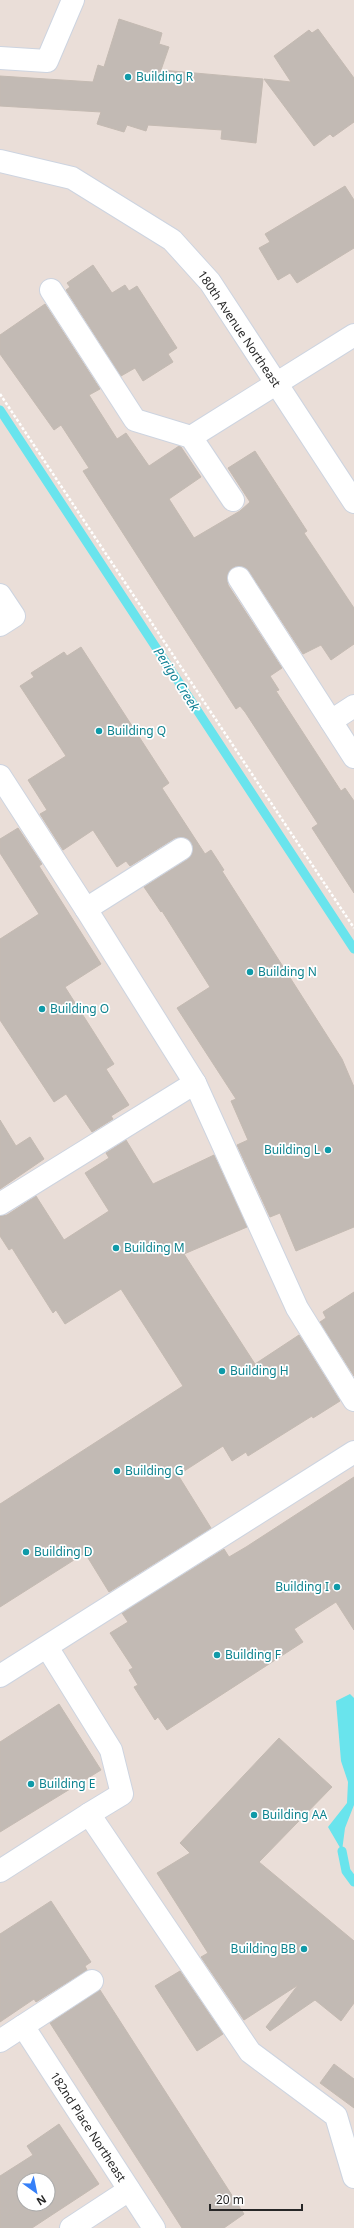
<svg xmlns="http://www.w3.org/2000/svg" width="354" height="2228" viewBox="0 0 354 2228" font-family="'Noto Sans',sans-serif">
  <rect width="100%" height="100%" fill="#eaded8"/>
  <polygon fill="#69e4ed" points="350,1694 354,1698 354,1805 345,1828 342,1851 328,1827 347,1803 348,1782 341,1761 336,1701"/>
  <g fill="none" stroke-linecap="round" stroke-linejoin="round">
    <g stroke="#69e4ed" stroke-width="9">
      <polyline points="0,410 354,949"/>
      <polyline points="342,1851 346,1871 354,1882"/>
    </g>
  </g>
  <g fill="#c2bab4" stroke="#c4bab2" fill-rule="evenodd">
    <polygon points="119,19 162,33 159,44 169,47 161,70 263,79 256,143 221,139 222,130 148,125 146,131 127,125 124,132 97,124 101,112 0,106 0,76 93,82 98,65 104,67"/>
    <polygon points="318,29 354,78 354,122 333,137 330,134 314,146 264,79 291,82 274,56 309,30 312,33"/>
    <polygon points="345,186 354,200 354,248 297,283 290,273 278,280 259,248 270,242 265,234"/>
    <polygon points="93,265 112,293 125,285 129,291 137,286 177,348 168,354 173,362 143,381 135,368 121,376 66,290 70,287 67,283"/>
    <polygon points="45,304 100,389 89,395 117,439 126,433 149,466 179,446 181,447 201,477 169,499 194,538 240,511 250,502 228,468 255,451 307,531 304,533 354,608 354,644 331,660 321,645 303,654 249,571 244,567 238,566 232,568 228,573 228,585 282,668 270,676 279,690 276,691 341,791 345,788 354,801 354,893 312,828 318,824 245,712 240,706 236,709 83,471 89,468 61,425 54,430 0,354 0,335"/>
    <polygon points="81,647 169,783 162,788 205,854 211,850 224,870 222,871 342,1059 354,1087 354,1227 296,1251 280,1213 270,1217 237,1145 248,1140 231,1101 236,1099 177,1008 210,987 162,911 161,912 144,887 188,859 193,849 191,842 186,838 175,838 130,866 126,861 117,867 93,830 63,850 40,814 47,810 28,780 66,756 20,686 34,677 31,673 64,652 67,656"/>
    <polygon points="18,828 42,864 39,866 101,964 65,987 114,1064 106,1069 129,1105 111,1116 113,1119 92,1132 66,1094 54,1102 0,1020 0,939 39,914 0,853 0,839"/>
    <polygon points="0,1120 16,1146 30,1137 44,1159 0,1189"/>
    <polygon points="126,1140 153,1184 214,1155 247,1227 184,1254 255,1364 299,1335 340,1401 313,1418 312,1416 248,1456 246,1452 232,1461 223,1446 178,1475 211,1528 109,1592 85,1553 0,1607 0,1504 183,1386 121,1289 65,1324 56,1310 53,1313 12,1248 9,1250 0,1236 0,1216 7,1215 36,1196 64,1240 109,1211 85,1173 109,1158 106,1153"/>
    <polygon points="354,1292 354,1376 320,1322 326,1318 323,1312"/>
    <polygon points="354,1477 354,1630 336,1602 294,1629 303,1642 167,1730 158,1717 155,1720 134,1687 138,1685 129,1670 133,1668 110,1633 128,1622 122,1613 224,1549 229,1557 246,1547"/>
    <polygon points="59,1704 101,1770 0,1832 0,1742"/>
    <polygon points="279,1738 332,1787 259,1862 354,1941 354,2003 341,2021 315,2000 270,2031 266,2027 298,1985 244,2020 201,1957 208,1953 157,1873 190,1853 180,1843"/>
    <polygon points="51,1901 91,1962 85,1966 87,1970 36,2002 34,1999 0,2022 0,1934"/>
    <polygon points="180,1971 223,2034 197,2051 155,1986"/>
    <polygon points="100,1990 244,2214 224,2228 182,2228 50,2023"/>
    <polygon points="334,2064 354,2079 354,2108 320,2083"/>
    <path d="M59,2124L99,2184L32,2228H0V2176L33,2155L27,2146ZM24,2180H48V2204H24Z"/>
  </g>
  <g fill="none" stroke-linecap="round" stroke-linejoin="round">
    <g stroke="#cdd4e0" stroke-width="24">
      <g id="minor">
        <polyline points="0,58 47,61 73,0"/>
        <polyline points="0,161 72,178 172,240 210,282 354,502"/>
        <polyline points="51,290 135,420 191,437 233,500"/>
        <polyline points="191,437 354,335"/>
        <polyline points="239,578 354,757"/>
        <polyline points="0,595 14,616 0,625"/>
        <polyline points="331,721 354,706"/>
        <polyline points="0,776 86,909"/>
        <polyline points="181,849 86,909 195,1083"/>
        <polyline points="0,1204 195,1083 297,1308 354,1400"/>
        <polyline points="47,1647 111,1750 122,1794 89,1814 250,2052 336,2116 354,2177"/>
        <polyline points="0,1676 354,1452"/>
        <polyline points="0,1871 89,1814"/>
        <polyline points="23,2026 154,2228"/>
        <polyline points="0,2041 92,1981"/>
        <polyline points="71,2228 129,2190"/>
      </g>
    </g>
    <polyline stroke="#fff" stroke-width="2.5" stroke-dasharray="3 2" stroke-linecap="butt" points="0,394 354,928"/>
    <use href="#minor" stroke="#fff" stroke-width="22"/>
  </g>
  <g fill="#0f9aa8" stroke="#fff" stroke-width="1.5">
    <circle cx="128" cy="77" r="4"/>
    <circle cx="99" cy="731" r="4"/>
    <circle cx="250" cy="972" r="4"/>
    <circle cx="42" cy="1009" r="4"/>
    <circle cx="328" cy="1150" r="4"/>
    <circle cx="116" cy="1248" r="4"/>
    <circle cx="222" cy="1371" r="4"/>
    <circle cx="117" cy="1471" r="4"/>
    <circle cx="26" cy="1552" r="4"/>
    <circle cx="337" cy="1587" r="4"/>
    <circle cx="217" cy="1655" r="4"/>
    <circle cx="31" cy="1784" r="4"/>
    <circle cx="254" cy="1815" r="4"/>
    <circle cx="304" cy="1949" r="4"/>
  </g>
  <g text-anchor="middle" stroke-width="3.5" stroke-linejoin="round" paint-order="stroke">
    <g font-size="12" fill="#0d838f" stroke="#fff" text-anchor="start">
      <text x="136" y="81">Building R</text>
      <text x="107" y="735">Building Q</text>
      <text x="258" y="976">Building N</text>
      <text x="50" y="1013">Building O</text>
      <text x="320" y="1154" text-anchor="end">Building L</text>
      <text x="124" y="1252">Building M</text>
      <text x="230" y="1375">Building H</text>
      <text x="125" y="1475">Building G</text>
      <text x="34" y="1556">Building D</text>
      <text x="329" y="1591" text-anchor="end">Building I</text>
      <text x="225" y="1659">Building F</text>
      <text x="39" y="1788">Building E</text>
      <text x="262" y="1819">Building AA</text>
      <text x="296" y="1953" text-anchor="end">Building BB</text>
    </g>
    <g font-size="12" fill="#272727" stroke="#fff">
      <text transform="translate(239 329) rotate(56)" y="4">180th Avenue Northeast</text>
      <text transform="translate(88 2127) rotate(57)" y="4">182nd Place Northeast</text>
    </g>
    <g font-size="13" font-style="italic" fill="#0e8094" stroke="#fff">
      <text transform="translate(177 679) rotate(57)" y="5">Perigo Creek</text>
    </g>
  </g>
  <g transform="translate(36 2192) rotate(147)"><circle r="19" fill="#ffffff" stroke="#a9a9a9"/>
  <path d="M0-3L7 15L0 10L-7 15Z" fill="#3680f8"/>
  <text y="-6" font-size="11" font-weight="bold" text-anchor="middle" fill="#272727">N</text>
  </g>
  <path d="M210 2204v6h92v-6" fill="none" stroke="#272727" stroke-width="2"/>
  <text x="216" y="2204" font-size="12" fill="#272727" stroke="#ffffff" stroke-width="3" paint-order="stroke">20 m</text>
</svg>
